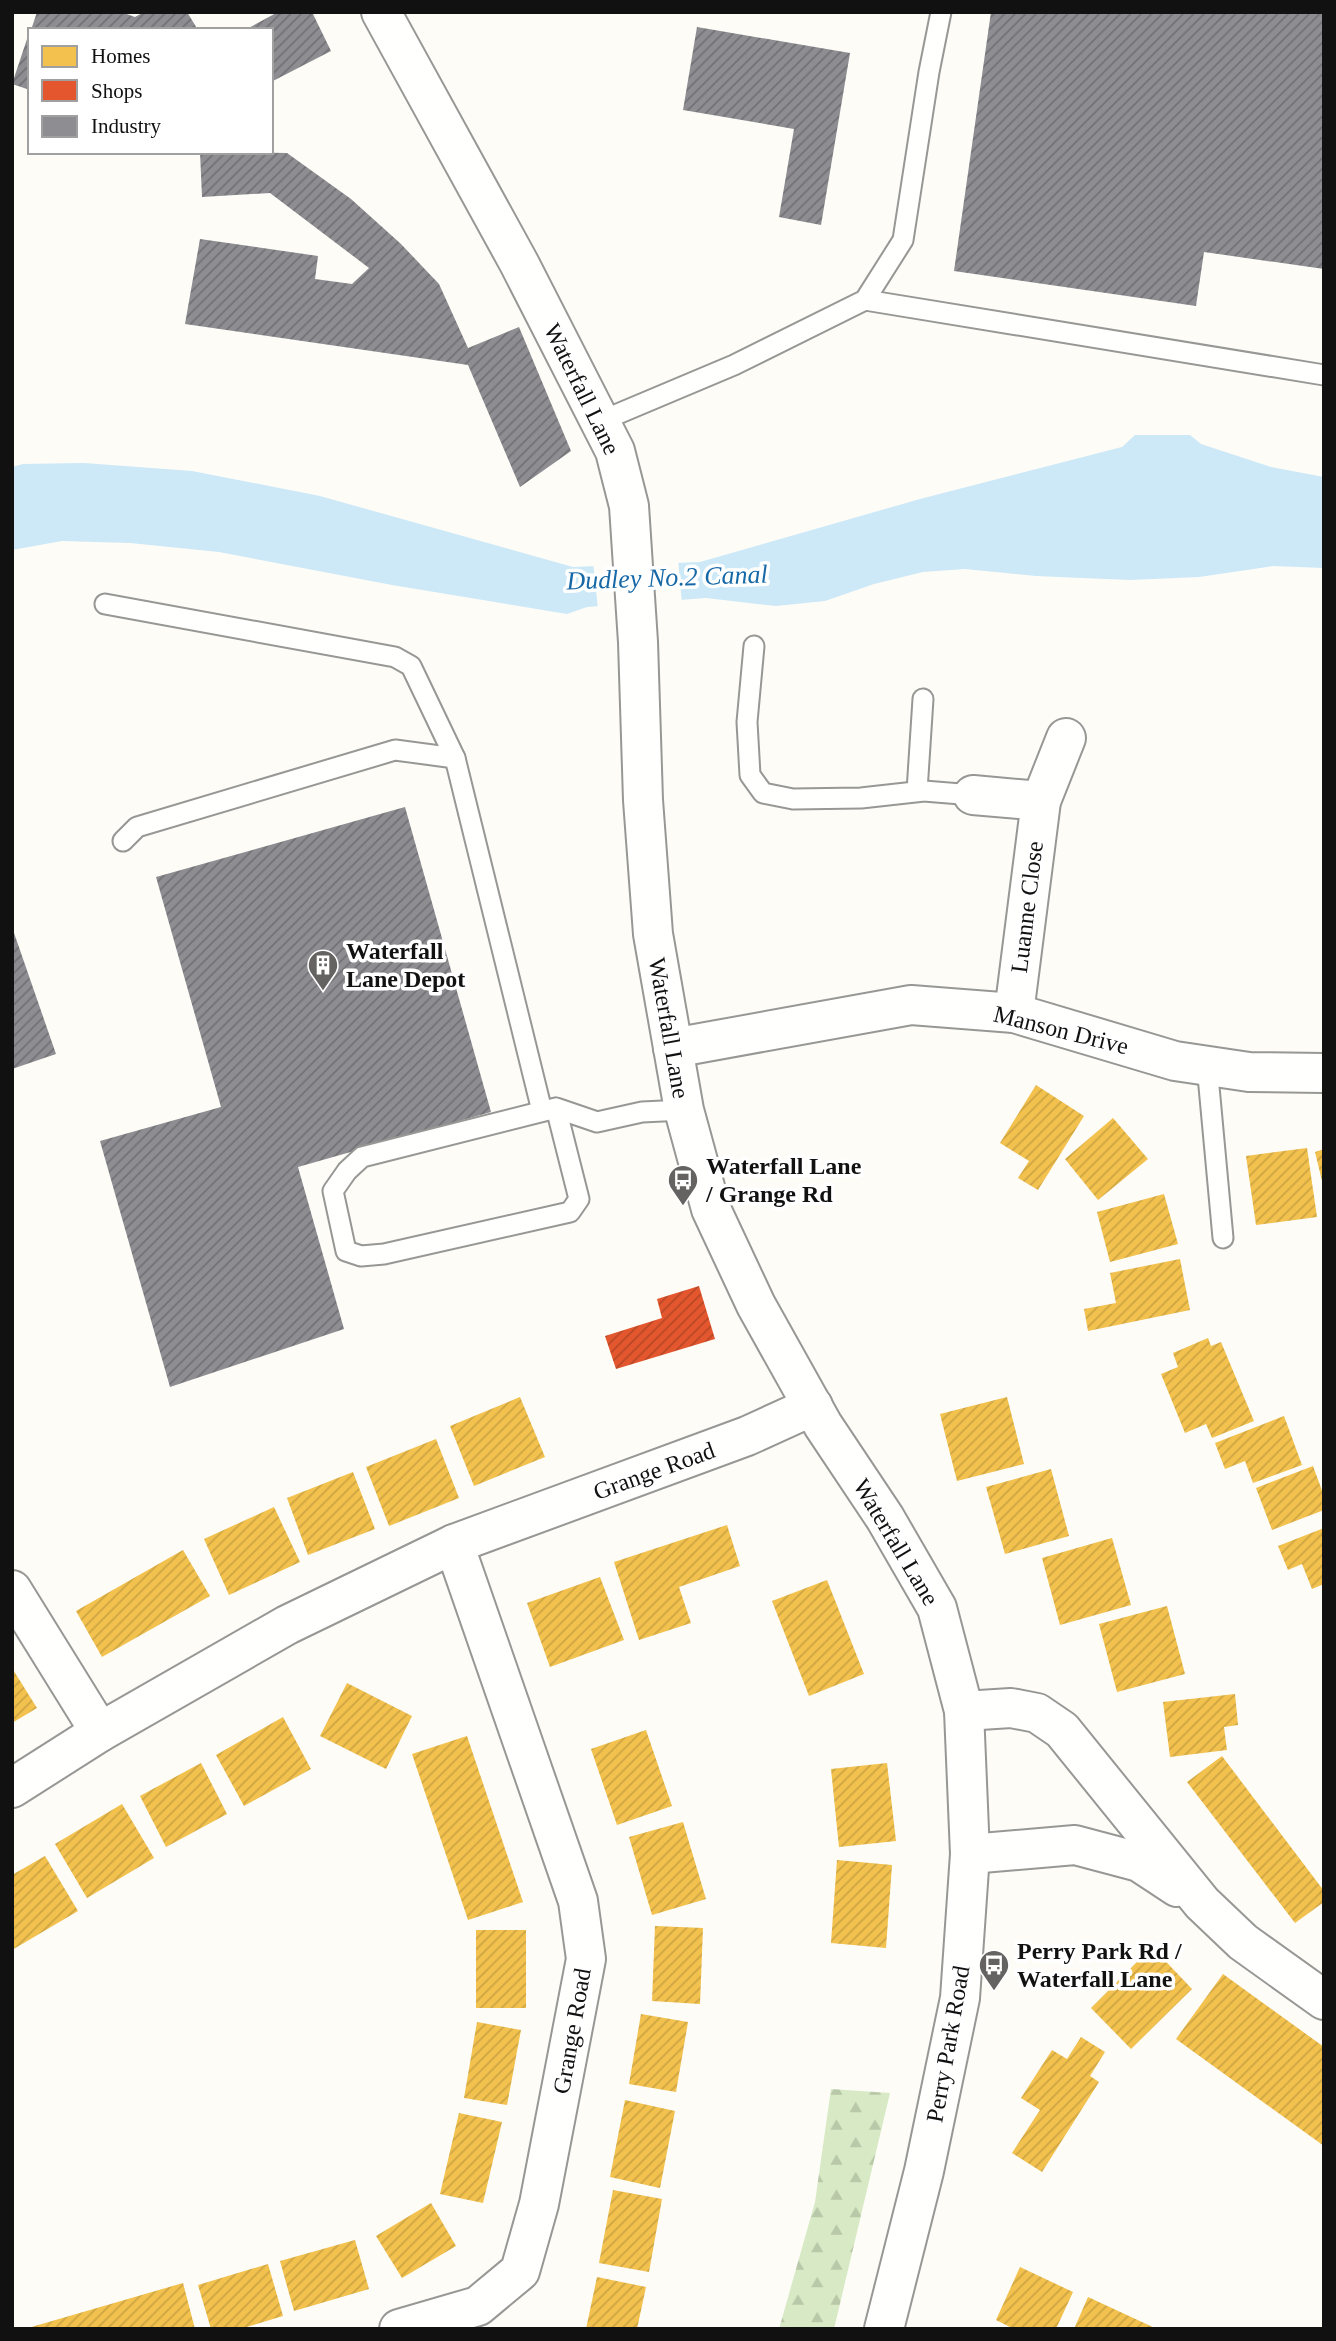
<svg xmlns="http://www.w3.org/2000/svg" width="1336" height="2341" viewBox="0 0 1336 2341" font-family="Georgia,serif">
  <defs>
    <pattern id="forest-firs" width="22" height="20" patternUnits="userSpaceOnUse" patternTransform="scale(1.75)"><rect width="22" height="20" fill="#d8eac5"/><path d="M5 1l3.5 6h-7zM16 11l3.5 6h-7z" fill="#b8c8a8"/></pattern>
    <pattern id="homes-hatch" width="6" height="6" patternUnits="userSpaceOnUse" patternTransform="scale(1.75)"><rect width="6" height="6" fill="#f2c14e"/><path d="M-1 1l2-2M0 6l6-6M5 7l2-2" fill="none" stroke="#cea543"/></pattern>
    <pattern id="shops-hatch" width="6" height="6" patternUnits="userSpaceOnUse" patternTransform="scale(1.75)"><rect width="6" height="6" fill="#e4572e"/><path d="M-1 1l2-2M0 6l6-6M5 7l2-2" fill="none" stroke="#b74726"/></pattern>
    <pattern id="industry-hatch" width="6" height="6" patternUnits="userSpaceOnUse" patternTransform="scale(1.75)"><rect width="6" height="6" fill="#8d8d92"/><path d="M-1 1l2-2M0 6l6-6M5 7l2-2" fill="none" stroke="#727276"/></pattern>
  </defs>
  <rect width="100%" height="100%" fill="#fdfcf7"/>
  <polygon fill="url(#forest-firs)" points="831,2089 890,2093 834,2329 779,2329 815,2202"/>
  <polygon fill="#cde8f7" points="1135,435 1190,435 1201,444 1271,467 1324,477 1324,568 1273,566 1199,577 1130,580 1036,576 965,569 923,572 874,584 825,601 776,606 706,598 587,607 567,614 392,585 219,552 130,543 62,541 12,550 12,467 23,464 84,463 192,471 320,496 573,567 700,562 920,499 1122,447"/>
  <polygon fill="#fdfcf7" points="678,559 682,604 598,609 593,562"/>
  <g fill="url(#homes-hatch)">
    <polygon points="1036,1085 1084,1116 1038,1190 1018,1178 1029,1161 1000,1143"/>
    <polygon points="1113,1118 1148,1159 1098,1200 1065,1159"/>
    <polygon points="1307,1148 1317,1217 1256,1225 1246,1156"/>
    <polygon points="1324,1149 1324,1185 1323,1185 1315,1152"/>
    <polygon points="1164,1194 1178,1244 1110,1262 1097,1212"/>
    <polygon points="1180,1259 1190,1310 1088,1331 1084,1309 1116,1303 1110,1273"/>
    <polygon points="1208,1338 1211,1346 1221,1342 1254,1421 1212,1438 1206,1424 1185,1433 1161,1374 1178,1367 1173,1353"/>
    <polygon points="520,1397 545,1457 474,1486 450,1426"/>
    <polygon points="1007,1397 1024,1464 957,1481 940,1414"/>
    <polygon points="1284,1416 1302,1465 1253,1483 1245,1461 1225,1469 1215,1443"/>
    <polygon points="436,1439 459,1498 389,1526 366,1467"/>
    <polygon points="1313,1466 1324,1496 1324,1510 1272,1530 1256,1488"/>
    <polygon points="1051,1469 1069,1536 1005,1554 986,1487"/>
    <polygon points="353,1472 375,1529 308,1555 287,1498"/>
    <polygon points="274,1507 300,1562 229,1595 204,1539"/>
    <polygon points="727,1525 740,1566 679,1587 691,1623 639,1640 614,1562"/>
    <polygon points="1324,1528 1324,1584 1312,1589 1302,1564 1288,1570 1278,1546"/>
    <polygon points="1112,1538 1131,1605 1060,1625 1042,1558"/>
    <polygon points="183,1550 210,1596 102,1657 76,1611"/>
    <polygon points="600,1577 624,1640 550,1667 527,1603"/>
    <polygon points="827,1580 864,1674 809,1696 772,1601"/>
    <polygon points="1167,1606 1185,1674 1117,1692 1099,1624"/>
    <polygon points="12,1668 37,1708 12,1723"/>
    <polygon points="347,1683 412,1716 386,1769 320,1736"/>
    <polygon points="1235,1694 1238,1725 1224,1727 1227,1750 1170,1757 1163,1702"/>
    <polygon points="283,1717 311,1769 244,1806 216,1755"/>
    <polygon points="646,1730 672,1806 617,1825 591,1749"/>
    <polygon points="467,1736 523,1902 468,1920 412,1754"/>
    <polygon points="1222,1756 1324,1891 1324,1902 1295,1923 1187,1782"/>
    <polygon points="201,1763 227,1814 166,1847 140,1796"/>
    <polygon points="887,1763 896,1841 839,1847 831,1769"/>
    <polygon points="122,1804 154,1858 87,1898 55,1844"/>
    <polygon points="683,1822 706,1899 652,1915 629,1837"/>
    <polygon points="45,1856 78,1911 12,1950 12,1875"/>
    <polygon points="837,1860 892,1865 886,1948 831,1943"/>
    <polygon points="655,1926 703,1928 700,2004 652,2001"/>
    <rect x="476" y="1930" width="50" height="78"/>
    <polygon points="1152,1947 1192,1989 1131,2049 1091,2008"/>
    <polygon points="1223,1974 1324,2047 1324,2146 1176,2039"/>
    <polygon points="641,2014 688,2022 676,2092 629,2084"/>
    <polygon points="477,2022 521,2030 507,2105 464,2098"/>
    <polygon points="1081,2037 1105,2052 1090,2076 1099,2082 1042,2172 1012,2153 1040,2110 1021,2098 1052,2050 1067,2059"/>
    <polygon points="625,2100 675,2111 660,2188 610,2177"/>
    <polygon points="459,2113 502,2122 483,2203 440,2194"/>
    <polygon points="613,2190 662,2199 649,2272 599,2263"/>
    <polygon points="431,2203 456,2246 402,2278 376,2236"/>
    <polygon points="355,2240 369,2289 294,2311 280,2261"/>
    <polygon points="268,2264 283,2316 240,2329 211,2329 198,2285"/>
    <polygon points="1020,2267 1073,2292 1056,2329 1014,2329 996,2320"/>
    <polygon points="597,2277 646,2287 637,2329 586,2329"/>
    <polygon points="183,2283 195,2329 28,2329 28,2328"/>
    <polygon points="1088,2297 1157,2329 1074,2329"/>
  </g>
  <polygon fill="url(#shops-hatch)" points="699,1286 715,1339 616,1369 605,1336 662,1318 657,1299"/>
  <g fill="url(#industry-hatch)">
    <polygon points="37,12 121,12 135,17 144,12 187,12 198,30 31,30"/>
    <polygon points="278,12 312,12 331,51 271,82 271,30 245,30"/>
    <polygon points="991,12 1324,12 1324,269 1204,252 1196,306 954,271"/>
    <polygon points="697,27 850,53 821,225 779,217 794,129 683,110"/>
    <polygon points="29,33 30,33 30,90 12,84"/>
    <polygon points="200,152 287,153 351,199 401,244 439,284 468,348 519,327 571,451 520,487 468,365 185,324 200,239 318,256 315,279 352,284 369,268 270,193 202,197"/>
    <polygon points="405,807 491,1112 298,1167 344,1329 170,1387 100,1141 221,1107 156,877"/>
    <polygon points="13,930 56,1054 12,1069 12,931"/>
  </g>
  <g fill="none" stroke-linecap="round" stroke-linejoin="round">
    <g stroke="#979795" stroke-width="23">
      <g id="service">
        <polyline points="865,300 1324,375"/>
        <polyline points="601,421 734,365 865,300 903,240 929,72 941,12"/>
        <polyline points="105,604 395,657 411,666 455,758 542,1111"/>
        <polyline points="754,646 747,722 750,775 763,793 793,799 861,798 924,791 973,795"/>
        <polyline points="917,791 923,699"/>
        <polyline points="123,841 137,827 395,750 455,758"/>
        <polyline points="1207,1065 1223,1238"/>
        <polyline points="556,1108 579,1199 570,1212 384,1254 361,1256 346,1251 333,1191 347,1171 362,1157 556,1108 597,1122 642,1112 684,1110"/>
      </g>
    </g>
    <g stroke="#979795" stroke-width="42">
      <g id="minor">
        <polyline points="973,795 1041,801"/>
        <polyline points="1014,1013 1041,801 1066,738"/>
        <polyline points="673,1048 911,1005 1014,1013 1175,1061 1249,1072 1324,1073"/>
        <polyline points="12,1590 100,1732"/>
        <polyline points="12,1788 100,1732 287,1625 454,1544 747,1436 813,1406"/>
        <polyline points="399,2329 478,2306 520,2271 539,2204 586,1959 578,1901 454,1544"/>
      </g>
    </g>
    <g stroke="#979795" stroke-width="42">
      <g id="tertiary">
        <polyline points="381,12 519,263 615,451 629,506 638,642 643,800 653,934 684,1110 711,1209 756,1305 823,1425 885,1518 937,1608 964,1711 970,1854 960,1998 924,2171 884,2329"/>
        <polyline points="964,1711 1011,1708 1037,1713 1062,1730 1202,1903 1243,1942 1324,2000"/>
        <polyline points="970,1854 1075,1845 1139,1862 1177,1887"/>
      </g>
    </g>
    <use href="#service" stroke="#fffffe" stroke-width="19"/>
    <use href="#minor" stroke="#fffffe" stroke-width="38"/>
    <use href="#tertiary" stroke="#fffffe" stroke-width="38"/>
  </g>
  <defs>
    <g id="building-pin" transform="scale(1.575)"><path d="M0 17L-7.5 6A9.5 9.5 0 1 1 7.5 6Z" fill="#646362" stroke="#fff"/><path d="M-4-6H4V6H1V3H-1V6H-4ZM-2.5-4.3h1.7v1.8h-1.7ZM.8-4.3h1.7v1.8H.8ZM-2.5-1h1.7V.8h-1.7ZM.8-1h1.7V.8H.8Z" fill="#fff"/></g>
    <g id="bus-pin" transform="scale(1.575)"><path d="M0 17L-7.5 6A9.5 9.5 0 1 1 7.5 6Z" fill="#646362" stroke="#fff"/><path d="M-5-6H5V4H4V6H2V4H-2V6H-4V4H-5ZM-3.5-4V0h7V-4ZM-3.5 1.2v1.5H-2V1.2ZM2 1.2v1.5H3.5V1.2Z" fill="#fff"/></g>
  </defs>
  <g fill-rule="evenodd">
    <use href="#building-pin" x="323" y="965"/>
    <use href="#bus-pin" x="683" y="1180"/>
    <use href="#bus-pin" x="994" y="1965"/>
  </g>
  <g text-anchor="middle" stroke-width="7" stroke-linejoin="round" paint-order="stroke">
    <g font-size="24" fill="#111" stroke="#fff">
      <text transform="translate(582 389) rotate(64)" y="8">Waterfall Lane</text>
      <text transform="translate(1027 907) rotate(-83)" y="8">Luanne Close</text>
      <text transform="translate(669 1028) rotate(80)" y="8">Waterfall Lane</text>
      <text transform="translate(1061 1030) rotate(14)" y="8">Manson Drive</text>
      <text transform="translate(654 1471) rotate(-20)" y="8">Grange Road</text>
      <text transform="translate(896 1542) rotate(59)" y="8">Waterfall Lane</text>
      <text transform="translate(572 2031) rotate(-80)" y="8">Grange Road</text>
      <text transform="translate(948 2044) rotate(-80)" y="8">Perry Park Road</text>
    </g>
    <g font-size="24" font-weight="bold" fill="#111" stroke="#fff" text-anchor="start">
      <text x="346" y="959">Waterfall<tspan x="346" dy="28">Lane Depot</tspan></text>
      <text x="706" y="1174">Waterfall Lane<tspan x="706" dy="28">/ Grange Rd</tspan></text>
      <text x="1017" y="1959">Perry Park Rd /<tspan x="1017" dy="28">Waterfall Lane</tspan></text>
    </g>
    <g font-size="26" font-style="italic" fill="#1768a6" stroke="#fff">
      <text transform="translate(667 577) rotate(-2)" y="9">Dudley No.2 Canal</text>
    </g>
  </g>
  <rect width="1336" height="2341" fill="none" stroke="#111111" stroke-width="28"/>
  <rect x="28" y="28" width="245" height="126" fill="#ffffff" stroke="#a0a0a0" stroke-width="2"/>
  <rect x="42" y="46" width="35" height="21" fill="#f2c14e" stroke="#a0a0a0" stroke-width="2"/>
  <text x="91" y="63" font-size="21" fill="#111111">Homes</text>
  <rect x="42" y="80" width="35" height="21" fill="#e4572e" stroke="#a0a0a0" stroke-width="2"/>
  <text x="91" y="98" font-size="21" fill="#111111">Shops</text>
  <rect x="42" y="116" width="35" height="21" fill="#8d8d92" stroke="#a0a0a0" stroke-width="2"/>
  <text x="91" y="133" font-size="21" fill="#111111">Industry</text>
</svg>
